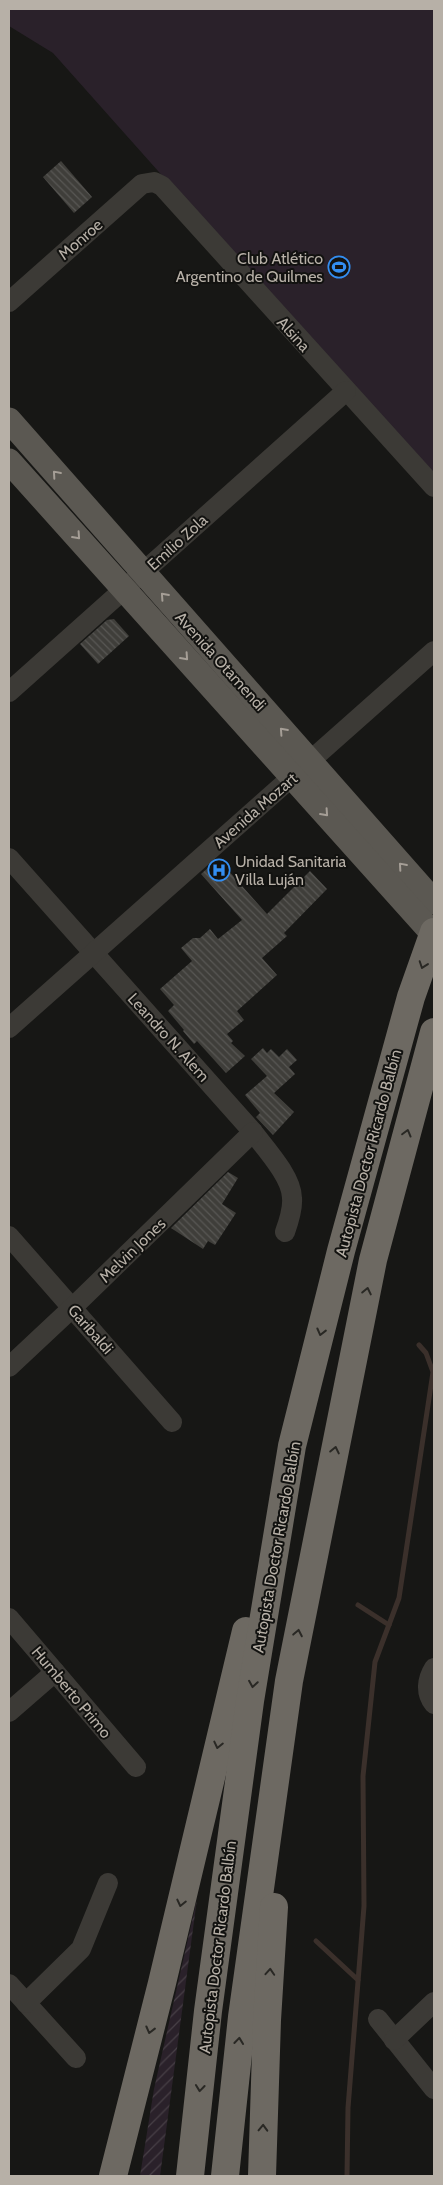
<svg xmlns="http://www.w3.org/2000/svg" width="443" height="2185" viewBox="0 0 443 2185" font-family="Cabin,sans-serif">
  <defs>
    <pattern id="garden-furrows" width="10" height="10" patternUnits="userSpaceOnUse" patternTransform="scale(1.25)"><rect width="10" height="10" fill="#2a212a"/><path d="M-1 1l2-2M0 10L10 0M9 11l2-2" fill="none" stroke="#473f46"/></pattern>
    <pattern id="building-back-hatch" width="6" height="6" patternUnits="userSpaceOnUse" patternTransform="scale(1.25)"><rect width="6" height="6" fill="#3f3e3a"/><path d="M-1 5l2 2M0 0l6 6M5-1l2 2" fill="none" stroke="#585754"/></pattern>
  </defs>
  <rect width="100%" height="100%" fill="#171715"/>
  <polygon fill="#2a212a" points="9,9 434,9 434,481 53,53 9,26"/>
  <polygon fill="url(#garden-furrows)" points="197,1899 160,2176 140,2176 154,2089"/>
  <g fill="none" stroke-linecap="round" stroke-linejoin="round">
    <g stroke="#3b302b" stroke-width="5">
      <polyline points="358,1605 389,1625"/>
      <polyline points="316,1941 358,1980"/>
      <polyline points="347,2176 348,2108 364,1906 363,1776 375,1662 399,1598 433,1372 426,1353 419,1345"/>
    </g>
  </g>
  <g fill="url(#building-back-hatch)">
    <polygon points="61,161 92,197 74,213 43,177"/>
    <polygon points="114,619 129,636 98,664 80,644 107,620"/>
    <polygon points="218,859 267,914 310,871 327,889 284,933 287,936 262,958 277,975 237,1011 244,1020 227,1034 233,1041 231,1043 245,1056 226,1073 197,1041 194,1044 183,1031 184,1030 168,1011 174,1005 160,989 192,961 181,948 193,938 200,938 210,929 218,939 242,920 201,874"/>
    <polygon points="263,1048 267,1053 271,1049 279,1057 287,1049 297,1060 289,1067 295,1074 274,1093 294,1112 273,1135 256,1117 260,1113 245,1095 267,1076 251,1059"/>
    <polygon points="228,1172 238,1178 222,1204 236,1213 215,1245 208,1241 203,1249 171,1228"/>
  </g>
  <g fill="none" stroke-linecap="round" stroke-linejoin="round">
    <g stroke="#3c3a36" stroke-width="20">
      <polyline points="9,302 142,184 154,182 162,186 434,487"/>
      <polyline points="9,692 346,391"/>
      <path d="M9,858L253,1132C265,1148 292,1177 292,1198C293,1209 289,1221 285,1232"/>
      <polyline points="9,1028 434,651"/>
      <polyline points="9,1236 172,1422"/>
      <polyline points="9,1367 72,1308 253,1132"/>
      <polyline points="9,1618 136,1767"/>
      <path d="M434,1668C427,1679 425,1693 434,1704"/>
      <polyline points="9,1712 55,1672"/>
      <polyline points="9,1984 76,2058"/>
      <polyline points="26,2003 81,1949 108,1883"/>
      <polyline points="378,2019 434,2089"/>
      <polyline points="394,2040 434,2002"/>
    </g>
    <g stroke="#5b5852" stroke-width="25">
      <polyline points="9,420 434,902"/>
      <polyline points="9,461 434,935"/>
    </g>
    <g stroke="#6d6962" stroke-width="28">
      <polyline points="113,2176 162,1983 246,1631"/>
      <polyline points="190,2176 208,2011 250,1701 292,1446 341,1251 411,997 434,932"/>
      <polyline points="225,2176 242,2017 289,1681 373,1260 434,1032"/>
      <polyline points="262,2176 267,2020 274,1907"/>
    </g>
  </g>
  <defs><path id="oneway-chevron" d="M-2-3.5L2.5 0L-2 3.5" fill="none" stroke-width="1.6" stroke-linecap="round" stroke-linejoin="round" transform="scale(1.25)"/></defs>
  <g stroke="#a59e96">
    <use href="#oneway-chevron" transform="translate(56 474) rotate(-131)"/>
    <use href="#oneway-chevron" transform="translate(77 536) rotate(48)"/>
    <use href="#oneway-chevron" transform="translate(164 596) rotate(-132)"/>
    <use href="#oneway-chevron" transform="translate(185 657) rotate(48)"/>
    <use href="#oneway-chevron" transform="translate(283 731) rotate(-132)"/>
    <use href="#oneway-chevron" transform="translate(325 813) rotate(48)"/>
    <use href="#oneway-chevron" transform="translate(402 866) rotate(-131)"/>
  </g>
  <g stroke="#292824">
    <use href="#oneway-chevron" transform="translate(423 965) rotate(109)"/>
    <use href="#oneway-chevron" transform="translate(407 1133) rotate(-75)"/>
    <use href="#oneway-chevron" transform="translate(367 1291) rotate(-78)"/>
    <use href="#oneway-chevron" transform="translate(321 1332) rotate(104)"/>
    <use href="#oneway-chevron" transform="translate(335 1450) rotate(-78)"/>
    <use href="#oneway-chevron" transform="translate(298 1633) rotate(-79)"/>
    <use href="#oneway-chevron" transform="translate(253 1684) rotate(99)"/>
    <use href="#oneway-chevron" transform="translate(218 1745) rotate(103)"/>
    <use href="#oneway-chevron" transform="translate(181 1903) rotate(103)"/>
    <use href="#oneway-chevron" transform="translate(270 1972) rotate(-86)"/>
    <use href="#oneway-chevron" transform="translate(150 2030) rotate(104)"/>
    <use href="#oneway-chevron" transform="translate(239 2041) rotate(-84)"/>
    <use href="#oneway-chevron" transform="translate(200 2088) rotate(96)"/>
    <use href="#oneway-chevron" transform="translate(263 2128) rotate(-88)"/>
  </g>
  <defs>
    <g id="stadium-ring" transform="scale(1.125)"><circle r="9.5" fill="#121210" stroke="#338ef1" stroke-width="1.5"/><path d="M0-5a6.5 5 0 1 0 0 10a6.5 5 0 1 0 0-10ZM-3.5-1.8h7v3.6h-7Z" fill="#338ef1"/></g>
    <g id="hospital-ring" transform="scale(1.125)"><circle r="9.5" fill="#121210" stroke="#338ef1" stroke-width="1.5"/><path d="M-5-5h3v3.5h4V-5h3V5h-3V1.5h-4V5h-3Z" fill="#338ef1"/></g>
  </defs>
  <g fill-rule="evenodd">
    <use href="#stadium-ring" x="339" y="267"/>
    <use href="#hospital-ring" x="219" y="870"/>
  </g>
  <g text-anchor="middle" stroke-width="4" stroke-linejoin="round" paint-order="stroke">
    <g font-size="16" fill="#b7b0a7" stroke="#121210">
      <text transform="translate(80 239) rotate(-41)" y="6">Monroe</text>
      <text transform="translate(294 334) rotate(48)" y="6">Alsina</text>
      <text transform="translate(177 542) rotate(-42)" y="6">Emilio Zola</text>
      <text transform="translate(221 661) rotate(48)" y="6">Avenida Otamendi</text>
      <text transform="translate(255 810) rotate(-41)" y="6">Avenida Mozart</text>
      <text transform="translate(169 1037) rotate(48)" y="6">Leandro N. Alem</text>
      <text transform="translate(368 1153) rotate(-75)" y="6">Autopista Doctor Ricardo Balbín</text>
      <text transform="translate(132 1250) rotate(-44)" y="6">Melvin Jones</text>
      <text transform="translate(91 1329) rotate(49)" y="6">Garibaldi</text>
      <text transform="translate(276 1547) rotate(-80)" y="6">Autopista Doctor Ricardo Balbín</text>
      <text transform="translate(72 1692) rotate(50)" y="6">Humberto Primo</text>
      <text transform="translate(217 1947) rotate(-83)" y="6">Autopista Doctor Ricardo Balbín</text>
    </g>
    <g font-size="16" fill="#b7b0a7" stroke="#121210" text-anchor="end">
      <text x="323" y="264">Club Atlético<tspan x="323" dy="18">Argentino de Quilmes</tspan></text>
      <text x="235" y="867" text-anchor="start">Unidad Sanitaria<tspan x="235" dy="18">Villa Luján</tspan></text>
    </g>
  </g>
  <rect width="443" height="2185" fill="none" stroke="#b7b0a7" stroke-width="20"/>
</svg>
